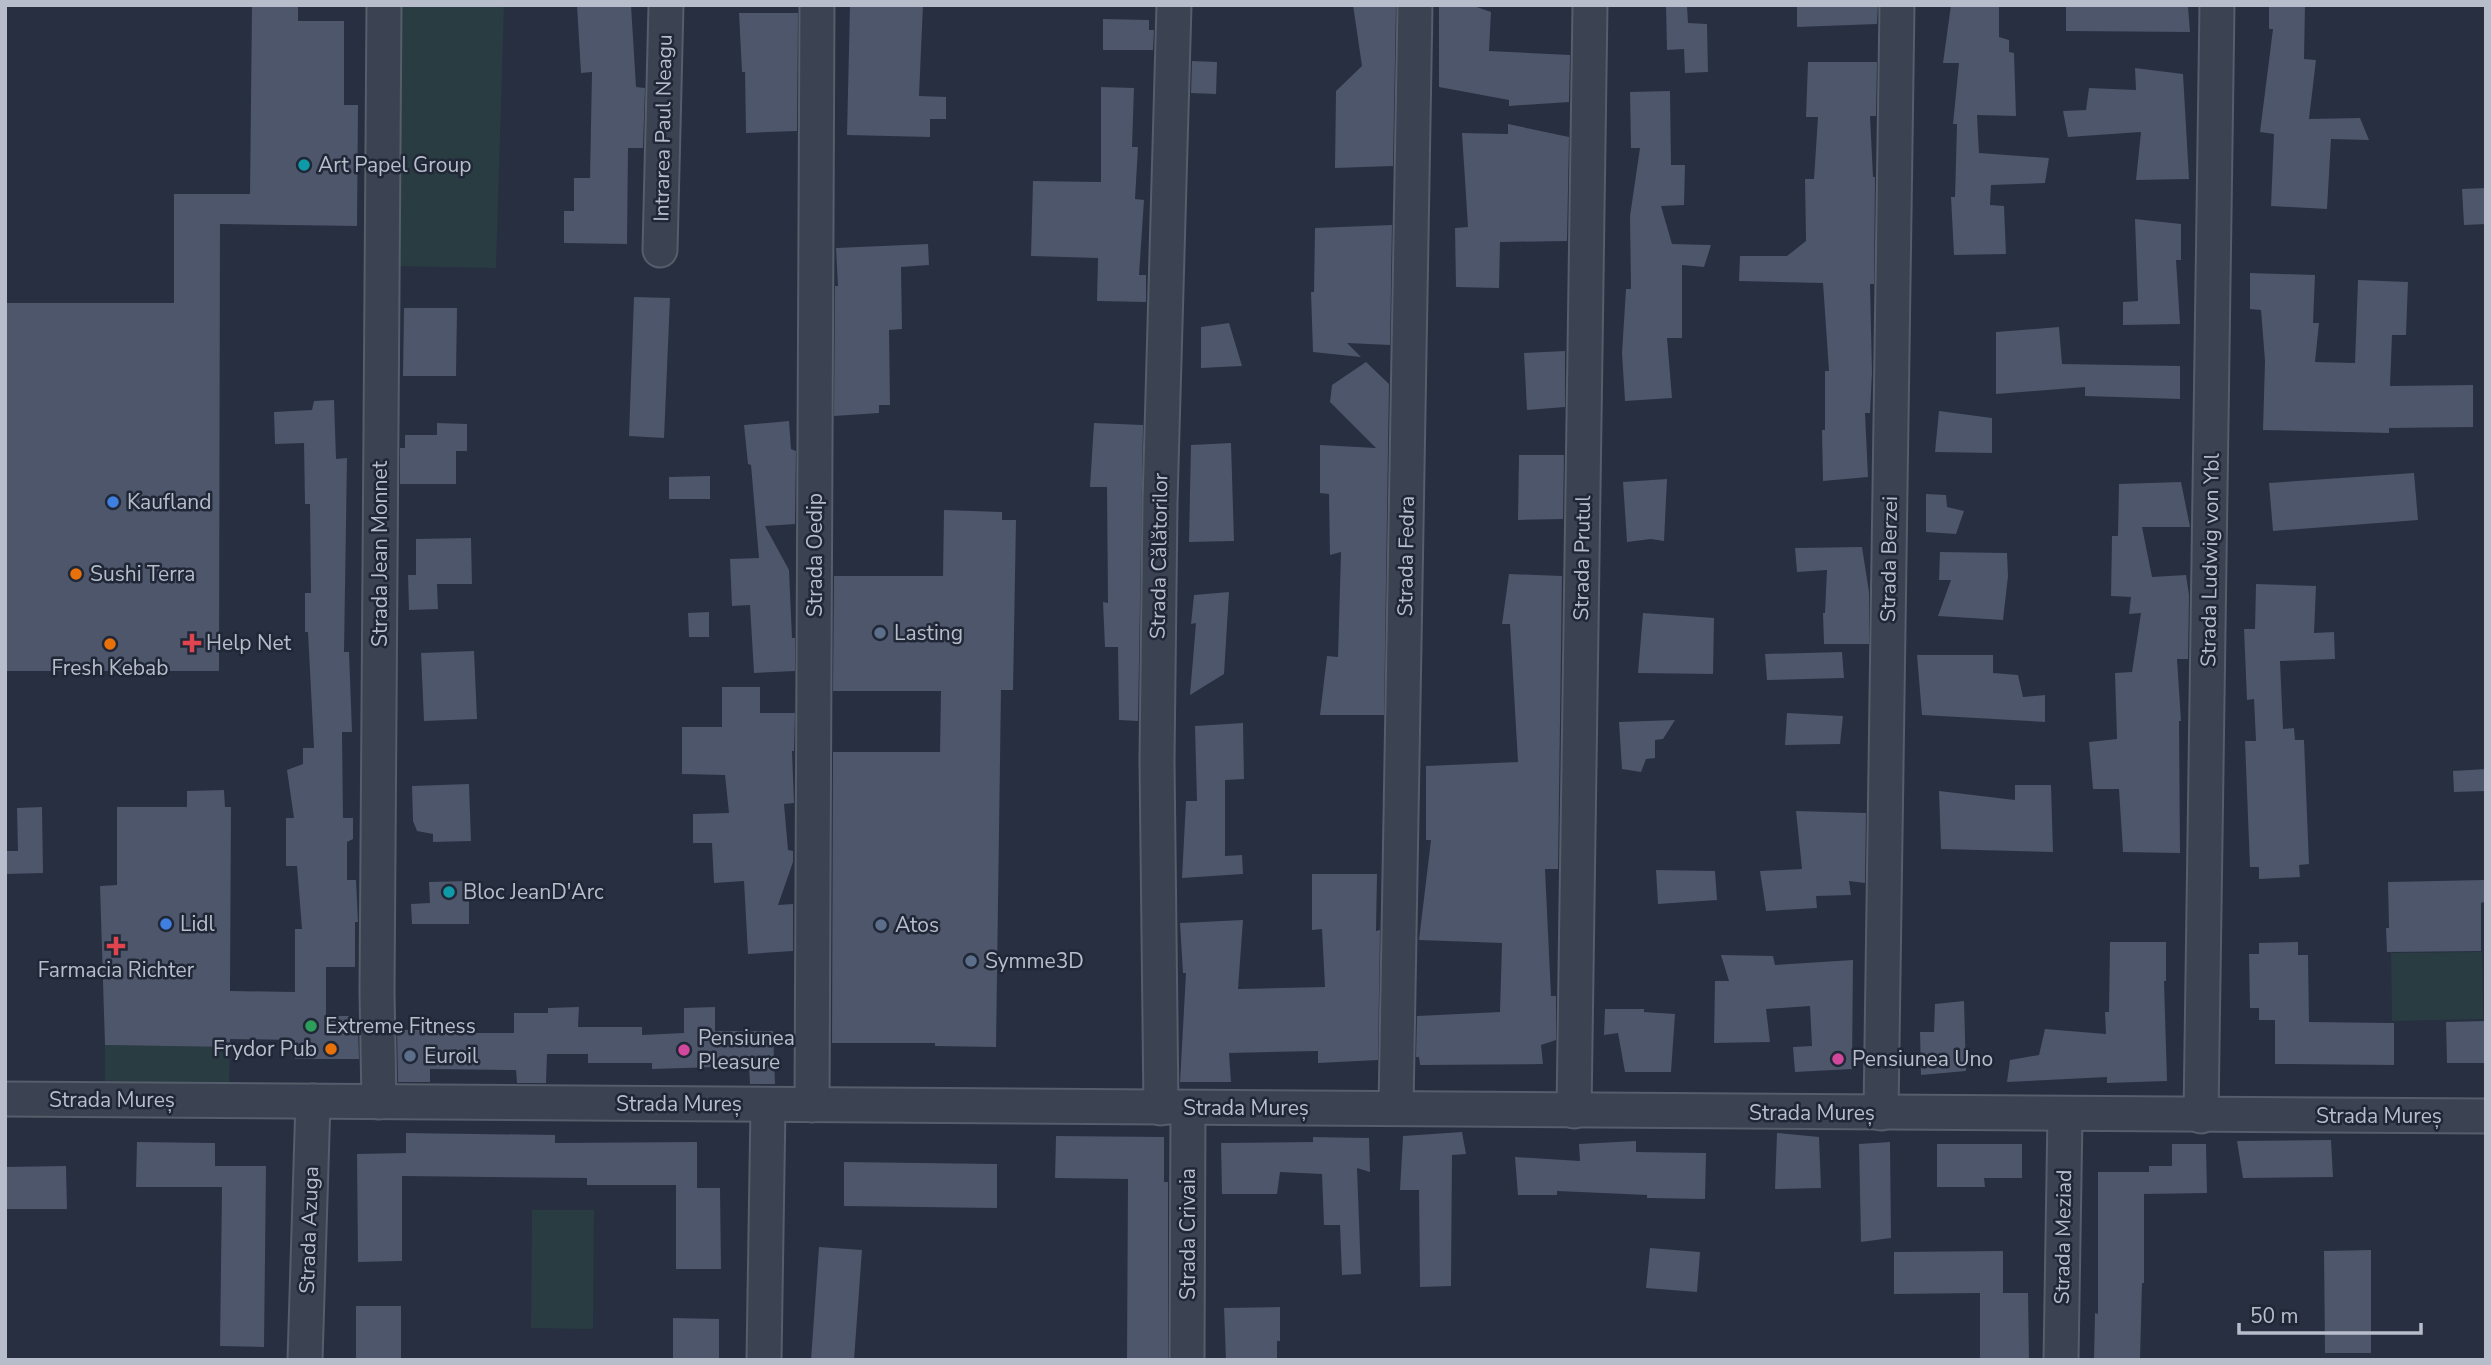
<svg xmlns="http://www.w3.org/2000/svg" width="2491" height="1365" viewBox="0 0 2491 1365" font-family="'Nunito Sans',sans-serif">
  <rect width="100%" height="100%" fill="#272f41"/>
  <g fill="#293c42">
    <polygon points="396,5 504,5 496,268 393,266"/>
    <polygon points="2482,952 2483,1019 2392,1021 2391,953"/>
    <polygon points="105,1045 230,1047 229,1087 105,1086"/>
    <polygon points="532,1210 594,1210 593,1329 531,1328"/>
  </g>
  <g fill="#4d566a">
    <polygon points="252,5 298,5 298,21 344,21 344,105 358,105 357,226 220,224 219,671 7,671 7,303 174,303 174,194 250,194"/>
    <polygon points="577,5 631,5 636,87 645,88 643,148 628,148 627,244 564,243 564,211 574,211 574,178 590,178 592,72 581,73"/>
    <polygon points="850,5 923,5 919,96 946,97 946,119 930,119 930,137 847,135"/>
    <polygon points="1353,5 1396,5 1393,166 1335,168 1336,91 1362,66"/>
    <polygon points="1439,5 1471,5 1491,12 1489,51 1570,55 1569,102 1509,106 1509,100 1439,87"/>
    <polygon points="1666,5 1687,5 1688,23 1707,24 1708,72 1685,73 1684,49 1667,50"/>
    <polygon points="1797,5 1878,5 1877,24 1797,27"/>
    <polygon points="1951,5 1999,5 1999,37 2009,40 2009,52 2014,53 2016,116 1977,115 1979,153 2049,158 2045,183 1991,185 1990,205 2004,206 2006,254 1954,255 1951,197 1955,197 1957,124 1953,124 1959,63 1943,63"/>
    <polygon points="2066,5 2188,7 2190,32 2066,31"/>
    <polygon points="2269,5 2305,5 2304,59 2316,60 2309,119 2360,118 2369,140 2331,139 2327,209 2271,206 2274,134 2260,132 2273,29 2269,29"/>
    <polygon points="739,13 798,13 797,131 746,133 745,72 742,72"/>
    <polygon points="1103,19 1149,20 1149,30 1154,30 1153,50 1103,50"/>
    <polygon points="1192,61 1217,62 1216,94 1191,93"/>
    <polygon points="1808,62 1877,62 1876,116 1870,116 1873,177 1875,177 1874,284 1870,284 1872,372 1870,413 1865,413 1868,477 1823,481 1822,430 1825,430 1825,371 1829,371 1823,283 1739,281 1740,256 1787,256 1806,241 1805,179 1814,179 1818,117 1806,117"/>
    <polygon points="2135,68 2183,74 2189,179 2136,180 2141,132 2068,137 2063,111 2086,110 2089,88 2136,90"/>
    <polygon points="1101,87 1134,88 1132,147 1138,147 1135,199 1144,200 1139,275 1146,275 1146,302 1097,301 1098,258 1031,256 1033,181 1101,182"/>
    <polygon points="1670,91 1671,165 1685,165 1684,205 1661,206 1672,244 1711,245 1704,267 1682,265 1682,338 1667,338 1672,398 1625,401 1622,353 1626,289 1631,289 1630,216 1640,148 1631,148 1630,92"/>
    <polygon points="1508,124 1569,137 1567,241 1500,242 1499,288 1456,287 1455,228 1468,227 1462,133 1508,134"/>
    <polygon points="2486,188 2486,224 2464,225 2462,189"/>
    <polygon points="2135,219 2181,224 2181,260 2176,260 2180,324 2123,325 2123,302 2138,301"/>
    <polygon points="1392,225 1390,345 1347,343 1361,357 1313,352 1311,292 1314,292 1315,228"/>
    <polygon points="928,244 929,265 901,267 902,329 889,330 890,405 879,405 879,413 834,416 835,286 838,286 836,248"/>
    <polygon points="2250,273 2315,275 2313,323 2319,323 2315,362 2355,363 2358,280 2408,282 2406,335 2392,335 2390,386 2473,385 2473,427 2389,428 2389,433 2263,430 2265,361 2261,310 2250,309"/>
    <polygon points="634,297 670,298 664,438 629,436"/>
    <polygon points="404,308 457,308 456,376 403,376"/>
    <polygon points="1229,323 1242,366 1201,368 1201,327"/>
    <polygon points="2059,327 2062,364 2180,366 2180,399 2085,396 2085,387 1996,394 1996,332"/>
    <polygon points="1565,351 1565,407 1527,410 1524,353"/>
    <polygon points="1366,362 1389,384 1384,715 1320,715 1327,656 1338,657 1341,552 1330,555 1329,494 1320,493 1320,445 1376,448 1330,402 1332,385"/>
    <polygon points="334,400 336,459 347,458 344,652 349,652 352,732 342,732 343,818 353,818 353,839 347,842 347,880 356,880 358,922 355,922 355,967 326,967 326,1016 354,1016 354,1029 358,1029 359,1059 295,1059 295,1040 230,1039 230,1047 105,1045 100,886 117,885 117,807 187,807 187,791 224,790 225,807 231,807 230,991 295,992 295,929 302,929 297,866 286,866 286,818 294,818 287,770 303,764 303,748 314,748 308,632 305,632 305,593 311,593 310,504 305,504 304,443 275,444 274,412 312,410 314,401"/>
    <polygon points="1939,411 1992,418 1992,453 1935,452"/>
    <polygon points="789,421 791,449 796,451 795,524 765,526 789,570 792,638 795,638 795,671 754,673 750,605 732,606 730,559 759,558 751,465 748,464 744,425"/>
    <polygon points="437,423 467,424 467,451 456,451 456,484 400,484 400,448 405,448 405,435 437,435"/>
    <polygon points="1094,423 1143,425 1138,721 1119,720 1118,647 1105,647 1103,602 1108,603 1107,487 1090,487"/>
    <polygon points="1231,443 1234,541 1189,542 1191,445"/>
    <polygon points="1519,455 1564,455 1563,519 1518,520"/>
    <polygon points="2414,473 2418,520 2273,531 2269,483"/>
    <polygon points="710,476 710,499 669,499 669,477"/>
    <polygon points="1667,479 1664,541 1651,539 1627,542 1623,482"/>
    <polygon points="2181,482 2190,527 2142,527 2152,577 2186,575 2189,595 2188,659 2177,659 2181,721 2179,721 2180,853 2123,852 2119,789 2093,789 2089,742 2117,739 2115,673 2132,672 2141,613 2129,614 2131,597 2111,596 2112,536 2118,536 2119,484"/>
    <polygon points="1926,494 1946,495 1947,507 1964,511 1956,534 1926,532"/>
    <polygon points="944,510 1002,512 1002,520 1016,520 1013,690 1001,690 996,1047 935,1046 935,1043 832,1043 833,752 940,752 941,691 833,691 834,576 943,576"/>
    <polygon points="471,538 472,584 437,584 438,609 409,610 408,575 416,575 416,539"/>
    <polygon points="1862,547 1869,592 1869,644 1824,644 1823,613 1825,613 1827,570 1797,572 1795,548"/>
    <polygon points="1940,552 2007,553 2008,576 2003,620 1938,616 1951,580 1939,580"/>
    <polygon points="1509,574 1562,576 1558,869 1545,869 1551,996 1556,996 1556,1040 1541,1045 1543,1064 1420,1065 1419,1057 1416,1057 1417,1016 1500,1012 1502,943 1419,940 1431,840 1426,840 1426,766 1518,762 1510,624 1502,624"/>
    <polygon points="2256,584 2316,586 2314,633 2334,632 2335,659 2280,661 2283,729 2294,728 2295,740 2304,740 2309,864 2299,865 2300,877 2259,879 2259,867 2250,867 2245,741 2256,741 2254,699 2247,700 2244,629 2255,629"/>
    <polygon points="1229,592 1224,674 1190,695 1196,623 1191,624 1194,595"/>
    <polygon points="709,612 709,637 689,637 688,613"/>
    <polygon points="1643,613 1714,618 1713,674 1638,673"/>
    <polygon points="474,651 477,719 424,721 421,653"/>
    <polygon points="1842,652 1844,678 1767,680 1765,654"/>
    <polygon points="1917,655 1993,655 1993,673 2018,675 2023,697 2045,695 2045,722 1922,715"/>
    <polygon points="722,687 760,687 760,713 795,713 794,751 792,751 794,803 784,804 788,850 793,851 793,862 778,905 793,904 793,951 748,954 744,881 714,883 712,843 693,843 693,814 729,813 725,775 682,774 682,727 722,727"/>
    <polygon points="1787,713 1843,716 1840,744 1785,745"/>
    <polygon points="1675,720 1663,739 1655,740 1655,758 1646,759 1641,772 1622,769 1619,722"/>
    <polygon points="1243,723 1244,779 1225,780 1225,856 1242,855 1243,874 1182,878 1186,801 1197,801 1195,726"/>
    <polygon points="2486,769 2486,791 2454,792 2453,771"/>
    <polygon points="469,784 471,841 433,842 433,834 417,831 413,821 412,786"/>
    <polygon points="2015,785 2051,785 2053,852 1941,849 1939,791 2015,800"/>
    <polygon points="42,807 43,873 5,874 5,851 18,851 17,808"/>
    <polygon points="1796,811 1866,813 1865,883 1849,881 1851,895 1816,896 1817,908 1766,911 1760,871 1802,869"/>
    <polygon points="1656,870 1715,871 1717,900 1658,904"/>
    <polygon points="1312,874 1377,874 1376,931 1380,930 1378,1060 1318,1063 1318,1051 1229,1053 1231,1082 1180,1082 1186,973 1183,973 1180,923 1243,920 1238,989 1325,987 1322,929 1312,930"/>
    <polygon points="2484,880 2485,902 2481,903 2481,951 2387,952 2386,928 2389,928 2388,882"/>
    <polygon points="469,881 469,924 412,924 411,904 430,903 429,882"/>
    <polygon points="2110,942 2166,942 2166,981 2164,981 2167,1081 2107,1083 2107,1077 2007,1082 2010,1060 2039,1055 2045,1029 2106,1034 2105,1012 2109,1012"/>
    <polygon points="2298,942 2298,955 2308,955 2309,1022 2394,1023 2394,1065 2275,1064 2275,1020 2259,1020 2259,1008 2250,1008 2249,954 2259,954 2259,943"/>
    <polygon points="1721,955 1773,956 1775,965 1853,960 1852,1069 1795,1072 1793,1047 1812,1046 1810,1006 1766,1009 1770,1042 1714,1043 1715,981 1729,981"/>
    <polygon points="1964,1001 1966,1071 1921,1075 1920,1032 1934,1032 1935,1004"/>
    <polygon points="579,1007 578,1027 642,1027 642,1035 684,1033 684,1008 715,1007 715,1031 773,1031 775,1084 750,1084 749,1066 652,1069 652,1063 588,1063 588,1054 547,1054 546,1083 517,1083 516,1070 430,1069 430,1082 398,1082 397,1030 431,1030 431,1033 514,1033 514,1013 548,1013 548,1008"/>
    <polygon points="1605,1009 1644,1009 1644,1012 1675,1014 1671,1072 1625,1072 1618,1033 1604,1035"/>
    <polygon points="2486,1021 2486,1063 2447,1063 2446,1022"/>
    <polygon points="1462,1132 1466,1154 1452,1155 1451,1286 1420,1287 1419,1190 1400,1190 1403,1136"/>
    <polygon points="406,1133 555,1135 555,1143 697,1142 697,1188 720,1188 721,1269 676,1269 676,1185 587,1185 587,1178 402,1176 402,1261 358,1262 357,1154 406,1153"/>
    <polygon points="1777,1133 1819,1137 1821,1188 1775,1189"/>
    <polygon points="1056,1136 1164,1137 1164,1182 1168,1182 1168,1360 1127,1360 1128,1179 1055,1178"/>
    <polygon points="1313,1137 1369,1138 1370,1172 1357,1168 1361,1274 1342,1275 1340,1225 1324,1225 1322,1174 1280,1172 1277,1194 1222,1194 1221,1143 1313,1142"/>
    <polygon points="2331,1140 2333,1177 2243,1178 2237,1141"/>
    <polygon points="1636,1141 1636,1152 1706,1153 1705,1199 1647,1198 1647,1195 1557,1191 1557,1195 1518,1195 1515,1157 1580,1161 1579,1144"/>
    <polygon points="137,1142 215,1143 215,1166 266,1166 264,1347 220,1346 222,1187 136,1187"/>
    <polygon points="1890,1142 1891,1238 1861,1242 1859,1144"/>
    <polygon points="1937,1144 2022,1144 2022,1178 1984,1178 1985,1187 1937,1187"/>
    <polygon points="2172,1144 2206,1144 2207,1193 2144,1194 2144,1283 2142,1283 2140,1360 2094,1360 2095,1313 2098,1314 2098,1172 2149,1172 2149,1166 2172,1166"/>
    <polygon points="844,1162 997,1164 997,1208 844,1206"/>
    <polygon points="66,1166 67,1209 5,1209 5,1167"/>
    <polygon points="819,1247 862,1250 854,1360 811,1360"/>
    <polygon points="1650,1248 1700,1252 1697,1292 1646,1288"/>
    <polygon points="2371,1250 2371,1353 2325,1353 2324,1251"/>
    <polygon points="2003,1251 2003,1293 2028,1293 2029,1360 1980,1360 1980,1293 1894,1294 1894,1252"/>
    <rect x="356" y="1306" width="45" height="54"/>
    <polygon points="1280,1307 1280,1341 1277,1341 1277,1360 1226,1360 1224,1308"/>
    <polygon points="673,1318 719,1319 719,1360 673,1360"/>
  </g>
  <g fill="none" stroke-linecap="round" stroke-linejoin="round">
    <g stroke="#565d6b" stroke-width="37">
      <g id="minor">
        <polyline points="660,250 666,5"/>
        <polyline points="5,1099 2486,1116"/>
        <polyline points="379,1102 377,992 384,5"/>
        <polyline points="812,1105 817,5"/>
        <polyline points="1396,1107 1415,5"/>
        <polyline points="1161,1108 1157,761 1160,502 1174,5"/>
        <polyline points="1574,1111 1590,5"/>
        <polyline points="1881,1113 1897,5"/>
        <polyline points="2201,1116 2217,5"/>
        <polyline points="305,1360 313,1101"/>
        <polyline points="764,1360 768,1105"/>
        <polyline points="1187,1360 1188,1108"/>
        <polyline points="2061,1360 2065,1115"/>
      </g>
    </g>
    <use href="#minor" stroke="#3b4251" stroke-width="33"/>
  </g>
  <g fill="#0f9aa8" stroke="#202736" stroke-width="2.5">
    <circle cx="304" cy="165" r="7"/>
    <circle cx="449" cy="892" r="7"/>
  </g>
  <g fill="#3f7fe0" stroke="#202736" stroke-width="2.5">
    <circle cx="113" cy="502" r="7"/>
    <circle cx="166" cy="924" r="7"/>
  </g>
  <g fill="#e8710a" stroke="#202736" stroke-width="2.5">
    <circle cx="76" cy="574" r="7"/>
    <circle cx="110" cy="644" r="7"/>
    <circle cx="331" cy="1049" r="7"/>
  </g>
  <g fill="#5c6f8a" stroke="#202736" stroke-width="2.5">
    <circle cx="880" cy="633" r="7"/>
    <circle cx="881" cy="925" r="7"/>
    <circle cx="971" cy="961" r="7"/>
    <circle cx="410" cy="1056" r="7"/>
  </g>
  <g fill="#e0444e" stroke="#202736" stroke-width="2.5">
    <path d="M188.5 632.5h7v7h7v7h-7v7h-7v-7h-7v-7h7z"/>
    <path d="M112.5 935.5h7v7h7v7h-7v7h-7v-7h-7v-7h7z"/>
  </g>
  <circle fill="#2e9e5b" stroke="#202736" stroke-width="2.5" cx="311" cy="1026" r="7"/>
  <g fill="#d1479c" stroke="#202736" stroke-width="2.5">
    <circle cx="684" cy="1050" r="7"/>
    <circle cx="1838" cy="1059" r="7"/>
  </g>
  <g text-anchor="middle" stroke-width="5" stroke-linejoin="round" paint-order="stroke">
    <g font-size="21" fill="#b8bdcb" stroke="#202736">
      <text transform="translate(663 128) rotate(-89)" y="7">Intrarea Paul Neagu</text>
      <text transform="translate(380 554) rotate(-90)" y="7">Strada Jean Monnet</text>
      <text transform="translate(815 555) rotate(-90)" y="7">Strada Oedip</text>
      <text transform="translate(1159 556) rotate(-89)" y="7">Strada Călătorilor</text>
      <text transform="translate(1406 556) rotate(-89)" y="7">Strada Fedra</text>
      <text transform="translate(1582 558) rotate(-89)" y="7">Strada Prutul</text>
      <text transform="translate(1889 559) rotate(-89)" y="7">Strada Berzei</text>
      <text transform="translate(2210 560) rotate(-89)" y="7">Strada Ludwig von Ybl</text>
      <text x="112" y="1107">Strada Mureș</text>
      <text x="679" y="1111">Strada Mureș</text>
      <text x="1246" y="1115">Strada Mureș</text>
      <text x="1812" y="1120">Strada Mureș</text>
      <text x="2379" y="1123">Strada Mureș</text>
      <text transform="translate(309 1230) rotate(-88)" y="7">Strada Azuga</text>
      <text transform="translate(1188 1234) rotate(-90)" y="7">Strada Crivaia</text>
      <text transform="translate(2063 1237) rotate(-89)" y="7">Strada Meziad</text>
    </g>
    <g font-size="21" fill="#b8bdcb" stroke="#202736" text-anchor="start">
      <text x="318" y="172">Art Papel Group</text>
      <text x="127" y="509">Kaufland</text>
      <text x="90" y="581">Sushi Terra</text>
      <text x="894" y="640">Lasting</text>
      <text x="206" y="650">Help Net</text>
      <text x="110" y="675" text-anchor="middle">Fresh Kebab</text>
      <text x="463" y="899">Bloc JeanD'Arc</text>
      <text x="180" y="931">Lidl</text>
      <text x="895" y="932">Atos</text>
      <text x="985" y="968">Symme3D</text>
      <text x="116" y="977" text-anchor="middle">Farmacia Richter</text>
      <text x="325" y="1033">Extreme Fitness</text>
      <text x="698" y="1045">Pensiunea<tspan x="698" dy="24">Pleasure</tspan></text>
      <text x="317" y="1056" text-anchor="end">Frydor Pub</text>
      <text x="424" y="1063">Euroil</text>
      <text x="1852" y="1066">Pensiunea Uno</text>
    </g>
  </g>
  <rect width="2491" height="1365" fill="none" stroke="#b8bdcb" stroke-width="14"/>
  <path d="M2239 1323v10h182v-10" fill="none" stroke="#b8bdcb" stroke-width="3.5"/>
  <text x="2250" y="1323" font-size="21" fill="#b8bdcb" stroke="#202736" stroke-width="5" paint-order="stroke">50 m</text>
</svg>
